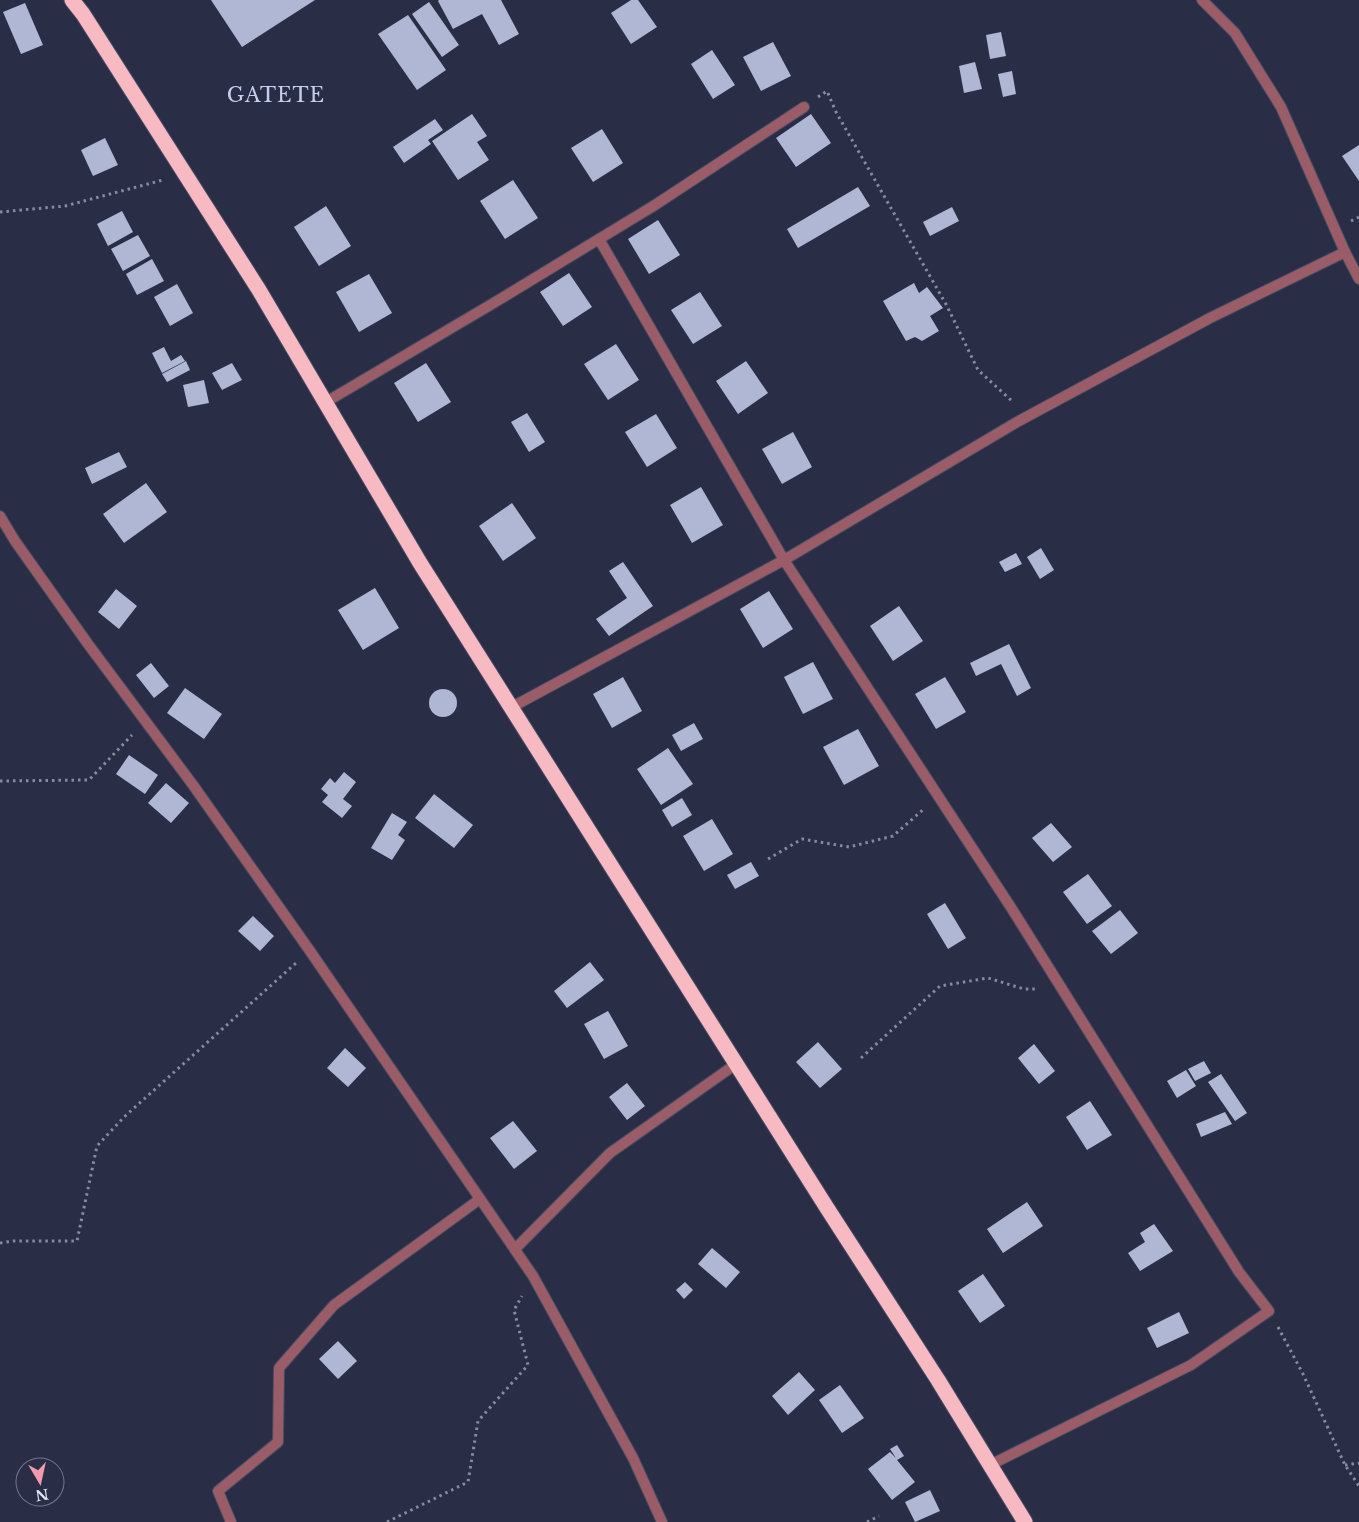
<svg xmlns="http://www.w3.org/2000/svg" width="1359" height="1522" viewBox="0 0 1359 1522" font-family="'Libre Baskerville',serif">
  <rect width="100%" height="100%" fill="#292e46"/>
  <g fill="#afb7d5">
    <polygon points="211,0 315,0 242,47"/>
    <polygon points="439,0 501,0 519,34 499,45 482,14 453,29 438,1"/>
    <polygon points="631,0 638,0 657,27 631,44 611,13"/>
    <polygon points="429,2 459,45 442,57 412,14"/>
    <polygon points="25,3 43,45 21,54 3,12"/>
    <polygon points="408,15 446,70 417,90 378,34"/>
    <polygon points="1001,32 1006,56 990,59 986,35"/>
    <polygon points="773,42 791,76 761,91 743,57"/>
    <polygon points="712,50 735,85 713,99 691,64"/>
    <polygon points="975,62 982,89 964,93 959,66"/>
    <polygon points="1012,71 1016,94 1003,97 998,74"/>
    <polygon points="472,114 487,136 477,142 489,160 458,180 432,141"/>
    <polygon points="811,114 831,143 796,167 776,138"/>
    <polygon points="435,119 443,130 428,140 431,144 404,163 393,147"/>
    <polygon points="602,129 623,163 593,182 571,148"/>
    <polygon points="105,138 118,165 93,176 81,150"/>
    <polygon points="1359,145 1359,181 1342,156"/>
    <polygon points="513,180 538,218 505,239 480,201"/>
    <polygon points="858,187 870,206 798,248 787,229"/>
    <polygon points="326,206 351,246 319,266 294,227"/>
    <polygon points="952,207 959,221 930,236 923,222"/>
    <polygon points="122,211 133,232 108,246 97,224"/>
    <polygon points="658,220 680,255 649,274 628,239"/>
    <polygon points="138,235 150,256 123,271 111,249"/>
    <polygon points="152,259 164,281 137,295 126,274"/>
    <polygon points="569,273 592,307 563,326 540,292"/>
    <polygon points="369,274 392,313 359,332 336,292"/>
    <polygon points="914,283 919,293 927,287 943,308 930,316 939,331 922,341 915,337 906,341 883,301"/>
    <polygon points="177,284 193,313 170,326 154,297"/>
    <polygon points="700,292 722,326 693,344 671,310"/>
    <polygon points="616,344 639,380 608,400 584,364"/>
    <polygon points="164,347 171,361 181,355 185,361 162,373 152,353"/>
    <polygon points="186,361 190,370 167,382 162,374"/>
    <polygon points="746,361 768,393 738,414 716,381"/>
    <polygon points="232,363 242,380 222,390 212,373"/>
    <polygon points="426,363 451,402 418,422 394,383"/>
    <polygon points="204,380 209,403 188,407 183,385"/>
    <polygon points="527,413 545,442 529,452 511,422"/>
    <polygon points="656,414 677,448 647,467 625,432"/>
    <polygon points="793,432 812,467 782,484 762,449"/>
    <polygon points="119,452 127,467 92,484 85,468"/>
    <polygon points="146,483 167,512 124,543 103,514"/>
    <polygon points="701,487 723,525 692,543 670,505"/>
    <polygon points="512,503 536,538 503,561 479,526"/>
    <polygon points="1041,548 1054,570 1040,579 1027,557"/>
    <polygon points="1016,553 1022,564 1005,572 999,562"/>
    <polygon points="623,562 653,606 609,636 596,619 627,598 609,571"/>
    <polygon points="375,588 399,628 363,650 338,610"/>
    <polygon points="116,589 137,606 119,629 98,612"/>
    <polygon points="769,591 793,629 763,648 740,609"/>
    <polygon points="899,606 923,641 893,661 870,626"/>
    <polygon points="1009,644 1031,688 1017,696 1001,664 976,676 970,663"/>
    <polygon points="813,662 833,699 803,714 784,677"/>
    <polygon points="151,663 169,686 154,698 136,675"/>
    <polygon points="623,677 642,711 612,728 593,694"/>
    <polygon points="945,677 966,712 936,729 915,694"/>
    <polygon points="185,688 222,714 204,739 167,713"/>
    <circle cx="443" cy="703" r="14"/>
    <polygon points="694,723 703,739 681,751 672,735"/>
    <polygon points="858,729 879,766 844,785 823,747"/>
    <polygon points="668,748 693,784 661,805 637,769"/>
    <polygon points="129,755 158,775 145,794 116,774"/>
    <polygon points="344,772 356,782 343,799 352,806 342,818 322,802 328,795 321,789 330,778 335,783"/>
    <polygon points="166,783 189,803 171,823 148,803"/>
    <polygon points="434,794 473,825 454,848 415,818"/>
    <polygon points="682,798 692,815 672,827 662,810"/>
    <polygon points="392,813 407,822 398,835 405,840 392,860 371,848"/>
    <polygon points="712,819 733,854 704,871 683,836"/>
    <polygon points="1051,823 1072,847 1053,862 1032,838"/>
    <polygon points="751,862 759,876 735,889 727,875"/>
    <polygon points="1088,874 1112,906 1087,924 1063,892"/>
    <polygon points="945,903 966,938 948,949 927,914"/>
    <polygon points="1120,910 1138,933 1111,954 1092,931"/>
    <polygon points="253,916 274,936 260,951 238,931"/>
    <polygon points="590,962 604,980 567,1008 554,991"/>
    <polygon points="608,1011 628,1046 604,1059 584,1024"/>
    <polygon points="818,1042 842,1069 820,1088 796,1062"/>
    <polygon points="1034,1044 1055,1071 1039,1084 1018,1058"/>
    <polygon points="345,1048 366,1068 348,1087 327,1068"/>
    <polygon points="1204,1061 1211,1073 1195,1081 1188,1069"/>
    <polygon points="1186,1070 1196,1086 1177,1098 1167,1081"/>
    <polygon points="1221,1074 1247,1113 1235,1121 1208,1082"/>
    <polygon points="627,1083 645,1106 627,1120 609,1097"/>
    <polygon points="1090,1101 1112,1135 1087,1150 1066,1117"/>
    <polygon points="1225,1112 1232,1124 1201,1137 1196,1124"/>
    <polygon points="513,1121 537,1151 514,1169 490,1138"/>
    <polygon points="1027,1202 1043,1226 1003,1253 987,1229"/>
    <polygon points="1154,1224 1173,1251 1140,1271 1128,1253 1145,1242 1140,1233"/>
    <polygon points="712,1248 740,1272 726,1288 698,1264"/>
    <polygon points="983,1274 1005,1306 980,1323 958,1291"/>
    <polygon points="685,1282 693,1290 684,1299 676,1290"/>
    <polygon points="1179,1312 1189,1333 1157,1348 1147,1328"/>
    <polygon points="338,1341 357,1361 338,1379 319,1359"/>
    <polygon points="799,1372 815,1390 788,1415 772,1396"/>
    <polygon points="840,1385 864,1418 842,1433 819,1400"/>
    <polygon points="897,1445 904,1456 897,1460 915,1482 892,1500 868,1469 890,1452 896,1458 890,1449"/>
    <polygon points="930,1490 940,1511 915,1522 905,1502"/>
  </g>
  <g fill="none" stroke-linecap="round" stroke-linejoin="round">
    <g stroke="#464b62" stroke-width="12">
      <g id="street">
        <polyline points="1202,0 1235,33 1281,107 1345,252 1359,279"/>
        <polyline points="599,239 784,560 1012,909 1239,1272 1269,1311 1191,1365 990,1465"/>
        <polyline points="326,402 492,304 655,205 804,107"/>
        <polyline points="0,516 15,541 88,644 193,785 310,951 533,1276 633,1458 662,1522"/>
        <polyline points="512,707 784,560 1017,422 1210,318 1345,252"/>
        <polyline points="515,1249 610,1153 736,1064"/>
        <polyline points="231,1522 218,1491 278,1442 279,1368 334,1305 480,1199"/>
      </g>
    </g>
    <g stroke="#464b62" stroke-width="17">
      <polyline id="highway" points="72,0 83,14 259,290 420,563 827,1208 938,1380 1025,1522"/>
    </g>
    <g stroke="#868b9e" stroke-width="3" stroke-dasharray="2.5 4" stroke-linecap="butt">
      <polyline points="818,97 827,91 836,112 947,306 978,370 1013,402"/>
      <polyline points="0,212 65,206 163,180"/>
      <polyline points="1351,221 1359,217"/>
      <polyline points="0,781 89,780 132,735"/>
      <polyline points="768,859 802,839 849,847 893,836 925,808"/>
      <polyline points="861,1058 940,986 988,978 1024,989 1038,989"/>
      <polyline points="0,1243 13,1241 77,1241 97,1146 124,1117 296,963"/>
      <polyline points="1278,1327 1303,1374 1345,1465 1359,1486"/>
      <polyline points="1345,1465 1359,1463"/>
      <polyline points="387,1522 468,1482 478,1421 528,1365 514,1310 522,1296"/>
      <polyline points="867,1522 879,1516"/>
    </g>
    <use href="#street" stroke="#9a5d67" stroke-width="10"/>
    <use href="#highway" stroke="#f7b9c2" stroke-width="15"/>
  </g>
  <g text-anchor="middle" stroke-width="5" stroke-linejoin="round" paint-order="stroke">
    <g font-size="20" letter-spacing="1" fill="#c5ceec" stroke="#292e46">
      <text x="276" y="102">GATETE</text>
    </g>
  </g>
  <g transform="translate(40 1482) rotate(171)"><circle r="24" fill="#292e46" stroke="#72778b"/>
  <path d="M0-4L9 19L0 12L-9 19Z" fill="#f39aac"/>
  <text y="-8" font-size="14" font-weight="bold" text-anchor="middle" fill="#dfe4f3">N</text>
  </g>
</svg>
